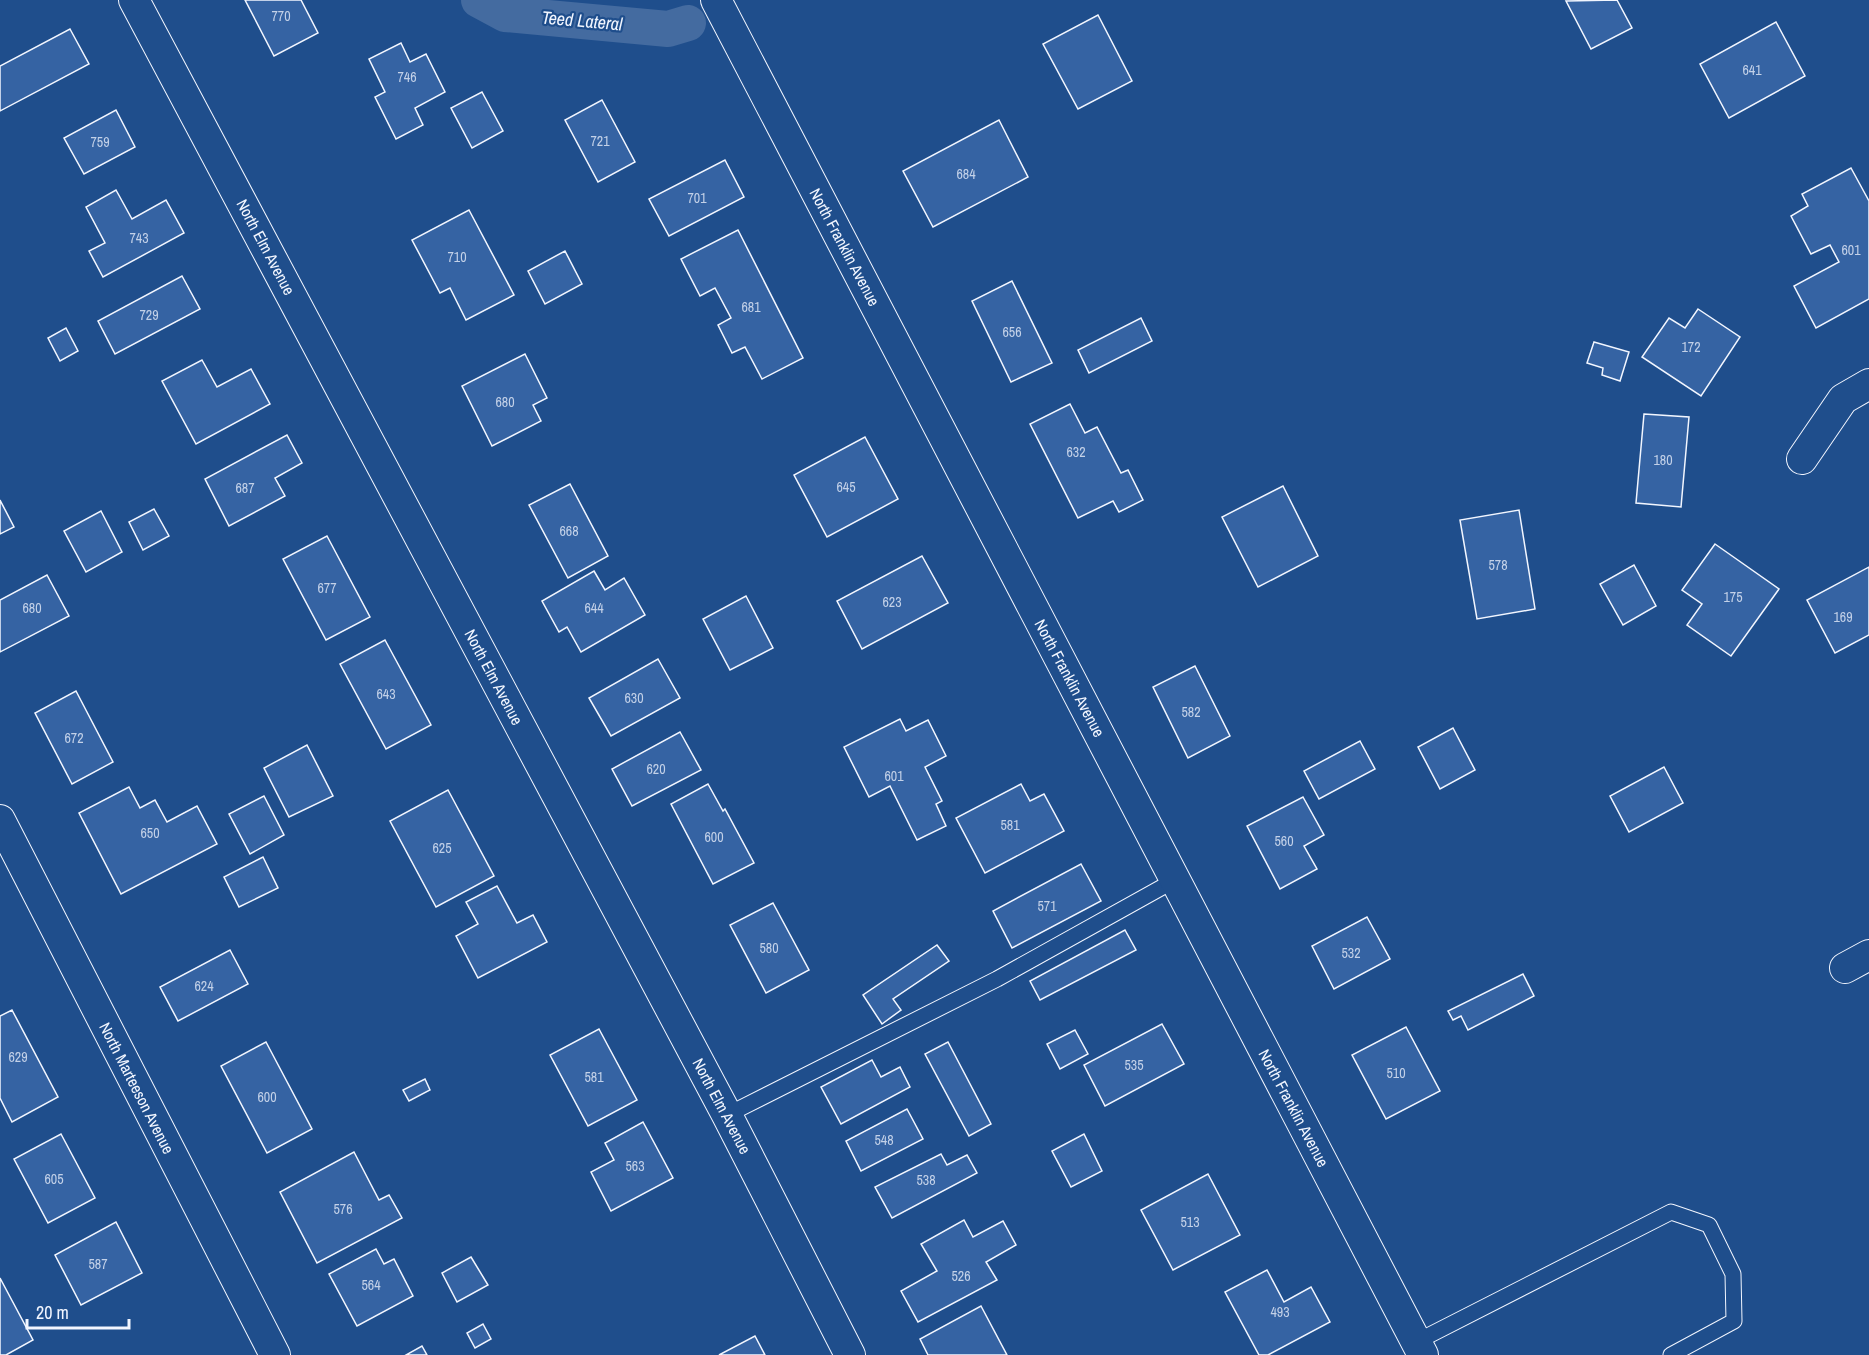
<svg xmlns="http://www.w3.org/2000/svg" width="1869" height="1355" viewBox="0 0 1869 1355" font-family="'Archivo Narrow',sans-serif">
  <rect width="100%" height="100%" fill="#1f4e8c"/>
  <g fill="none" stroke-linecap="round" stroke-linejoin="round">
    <polyline stroke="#446ba0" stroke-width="36" points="479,0 505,14 668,29 688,23"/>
  </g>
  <g fill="#3563a3" stroke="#f2f6ff" stroke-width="1.5">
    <polygon points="245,0 301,0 318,33 274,56"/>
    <polygon points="1617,0 1632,28 1591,49 1566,1"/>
    <polygon points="1098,15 1132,81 1078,109 1043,44"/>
    <polygon points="1776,22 1805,76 1729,118 1700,64"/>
    <polygon points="70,29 89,64 0,111 0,66"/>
    <polygon points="401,43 410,62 426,54 445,92 415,108 423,125 396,139 375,97 385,92 369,59"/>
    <polygon points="482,92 503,131 472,148 451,108"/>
    <polygon points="602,100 635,162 598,182 565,120"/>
    <polygon points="116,110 135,147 84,174 64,138"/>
    <polygon points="999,120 1028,177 933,227 903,171"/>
    <polygon points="725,160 744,197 669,236 649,199"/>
    <polygon points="1851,168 1869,201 1869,299 1816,328 1794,286 1839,262 1830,245 1811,254 1791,216 1808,206 1802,194"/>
    <polygon points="116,190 132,219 166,200 184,233 103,277 89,251 105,243 86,207"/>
    <polygon points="469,210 514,295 466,320 450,288 440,293 412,240"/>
    <polygon points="738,230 803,358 762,379 745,347 732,353 718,325 731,318 715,288 700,296 681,259"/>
    <polygon points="565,251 582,284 545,304 528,271"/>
    <polygon points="182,276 200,309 115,354 98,321"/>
    <polygon points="1012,281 1052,363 1011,382 972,301"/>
    <polygon points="1698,309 1740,337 1701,396 1642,357 1669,318 1685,328"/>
    <polygon points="1141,318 1152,341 1089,373 1078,350"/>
    <polygon points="66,328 78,351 60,361 48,338"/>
    <polygon points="1594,342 1629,352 1620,381 1602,375 1603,368 1587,363"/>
    <polygon points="525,354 547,398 533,405 541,421 492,446 462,386"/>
    <polygon points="202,360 217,387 251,369 270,404 196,444 162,381"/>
    <polygon points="1070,404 1085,433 1097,427 1121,473 1128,470 1143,500 1119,512 1113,501 1078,518 1030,424"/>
    <polygon points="1644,414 1689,417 1681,507 1636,503"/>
    <polygon points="287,435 302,463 275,478 285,496 229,526 205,479"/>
    <polygon points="865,437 898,499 827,537 794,475"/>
    <polygon points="570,484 608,556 568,578 529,505"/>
    <polygon points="1283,486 1318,556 1258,587 1222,517"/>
    <polygon points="0,500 14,527 0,534"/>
    <polygon points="154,509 169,536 143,550 129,522"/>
    <polygon points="1519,510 1535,609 1477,619 1460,520"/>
    <polygon points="101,511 122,552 86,572 64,531"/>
    <polygon points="327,536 370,617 326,640 283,559"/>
    <polygon points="1715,544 1779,589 1731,656 1687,625 1702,604 1682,590"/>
    <polygon points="922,556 948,603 862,649 837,601"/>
    <polygon points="1634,565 1656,606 1623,625 1600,584"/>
    <polygon points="1869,567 1869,635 1835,653 1807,600"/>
    <polygon points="594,571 605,590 624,578 645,615 581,652 567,627 559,632 542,601"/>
    <polygon points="47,575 69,616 0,652 0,600"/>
    <polygon points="746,596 773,648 730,670 703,619"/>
    <polygon points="385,640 431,725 386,749 340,664"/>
    <polygon points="658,659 680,698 611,736 589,698"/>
    <polygon points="1195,666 1230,736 1188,758 1153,687"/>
    <polygon points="76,691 113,762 72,784 35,713"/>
    <polygon points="900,719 906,731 928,720 946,756 925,767 942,801 936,804 946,826 917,840 890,786 869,797 844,747"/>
    <polygon points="1453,728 1475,770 1440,789 1418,747"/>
    <polygon points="680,732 701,770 632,806 612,769"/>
    <polygon points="1360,741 1375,769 1319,799 1304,771"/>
    <polygon points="307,745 333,796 289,817 264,768"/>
    <polygon points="1664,767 1683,803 1629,832 1610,796"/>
    <polygon points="708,784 723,811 725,809 754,863 713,884 671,804"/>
    <polygon points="1021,784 1030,801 1044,794 1064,831 985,873 956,818"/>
    <polygon points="129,787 140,808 155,800 167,822 197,806 217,844 121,894 79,813"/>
    <polygon points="448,790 494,876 436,907 390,821"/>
    <polygon points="264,796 284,835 250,854 229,814"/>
    <polygon points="1303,797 1324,835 1304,846 1317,869 1280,889 1247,826"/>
    <polygon points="263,857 278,888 239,907 224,877"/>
    <polygon points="1081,864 1101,901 1012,948 993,911"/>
    <polygon points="497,886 517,923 533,915 547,942 478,978 456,936 478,924 466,902"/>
    <polygon points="773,903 809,970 766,993 730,925"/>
    <polygon points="1367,917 1390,959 1334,989 1312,946"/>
    <polygon points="1125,930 1136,950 1040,1000 1030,981"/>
    <polygon points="937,945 949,961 893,999 901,1010 882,1024 863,995"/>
    <polygon points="230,950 248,984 178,1021 160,987"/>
    <polygon points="1523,974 1534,996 1468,1030 1461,1016 1453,1020 1448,1011"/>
    <polygon points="12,1010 58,1097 12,1122 0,1098 0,1016"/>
    <polygon points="1162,1024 1184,1064 1105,1106 1084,1065"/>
    <polygon points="1406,1027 1440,1091 1386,1119 1352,1055"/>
    <polygon points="599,1029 637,1100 588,1126 550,1055"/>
    <polygon points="1075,1030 1088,1054 1060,1069 1047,1044"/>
    <polygon points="266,1042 312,1129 267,1153 221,1066"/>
    <polygon points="948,1042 991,1124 969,1136 925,1054"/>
    <polygon points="872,1060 881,1077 900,1067 910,1087 841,1124 821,1087"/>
    <polygon points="425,1079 430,1090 409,1101 403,1090"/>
    <polygon points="907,1109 923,1139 861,1171 846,1141"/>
    <polygon points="643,1122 673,1178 611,1211 591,1172 614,1160 605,1143"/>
    <polygon points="61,1134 95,1198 48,1223 14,1159"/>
    <polygon points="1084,1134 1102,1171 1071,1187 1052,1151"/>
    <polygon points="354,1152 379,1200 389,1195 402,1218 317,1263 280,1192"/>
    <polygon points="941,1154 947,1165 967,1155 977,1173 892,1218 875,1187"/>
    <polygon points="1208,1174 1240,1235 1173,1270 1141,1210"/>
    <polygon points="964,1220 973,1237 1003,1221 1016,1245 986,1262 997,1280 918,1322 901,1291 937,1271 921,1244"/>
    <polygon points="116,1222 142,1273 81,1305 55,1255"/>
    <polygon points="376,1249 384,1264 394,1259 413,1296 357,1326 329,1274"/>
    <polygon points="471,1257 488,1285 457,1302 442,1273"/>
    <polygon points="1267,1270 1284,1302 1311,1287 1330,1322 1268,1355 1259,1355 1225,1292"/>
    <polygon points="0,1278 33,1340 6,1355 0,1355"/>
    <polygon points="981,1306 1007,1355 928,1355 920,1339"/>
    <polygon points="483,1324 491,1339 475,1348 467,1333"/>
    <polygon points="755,1336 765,1355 719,1355"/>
    <polygon points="422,1346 427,1355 406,1355"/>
  </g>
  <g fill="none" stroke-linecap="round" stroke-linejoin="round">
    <g stroke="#f2f6ff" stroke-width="17">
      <g id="lane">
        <polyline points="727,1115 997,979 1175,880"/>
        <polyline points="1416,1342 1671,1212 1709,1225 1733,1274 1734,1321 1671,1355"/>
      </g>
    </g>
    <g stroke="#f2f6ff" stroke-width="32">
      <g id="street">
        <polyline points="134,0 727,1115 850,1355"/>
        <polyline points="716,0 1423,1355"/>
        <polyline points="1802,459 1843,399 1869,384"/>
        <polyline points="0,820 275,1355"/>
        <polyline points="1845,968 1869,955"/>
      </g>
    </g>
    <use href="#lane" stroke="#1f4e8c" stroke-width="15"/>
    <use href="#street" stroke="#1f4e8c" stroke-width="30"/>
  </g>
  <g text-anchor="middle" stroke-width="4.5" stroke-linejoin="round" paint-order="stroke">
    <g font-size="14" fill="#c3d1e8">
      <text x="281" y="21">770</text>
      <text x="1752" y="75">641</text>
      <text x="407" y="82">746</text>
      <text x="600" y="146">721</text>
      <text x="100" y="147">759</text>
      <text x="966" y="179">684</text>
      <text x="697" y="203">701</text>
      <text x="139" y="243">743</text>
      <text x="1851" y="255">601</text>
      <text x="457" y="262">710</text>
      <text x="751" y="312">681</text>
      <text x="149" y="320">729</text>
      <text x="1012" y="337">656</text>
      <text x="1691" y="352">172</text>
      <text x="505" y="407">680</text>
      <text x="1076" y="457">632</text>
      <text x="1663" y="465">180</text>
      <text x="846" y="492">645</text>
      <text x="245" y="493">687</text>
      <text x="569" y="536">668</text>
      <text x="1498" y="570">578</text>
      <text x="327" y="593">677</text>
      <text x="1733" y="602">175</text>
      <text x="892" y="607">623</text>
      <text x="32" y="613">680</text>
      <text x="594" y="613">644</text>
      <text x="1843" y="622">169</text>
      <text x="386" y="699">643</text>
      <text x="634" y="703">630</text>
      <text x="1191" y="717">582</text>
      <text x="74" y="743">672</text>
      <text x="656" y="774">620</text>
      <text x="894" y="781">601</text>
      <text x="1010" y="830">581</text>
      <text x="150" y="838">650</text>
      <text x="714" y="842">600</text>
      <text x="1284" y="846">560</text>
      <text x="442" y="853">625</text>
      <text x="1047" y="911">571</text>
      <text x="769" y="953">580</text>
      <text x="1351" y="958">532</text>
      <text x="204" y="991">624</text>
      <text x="18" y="1062">629</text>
      <text x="1134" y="1070">535</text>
      <text x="1396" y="1078">510</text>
      <text x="594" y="1082">581</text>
      <text x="267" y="1102">600</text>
      <text x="884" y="1145">548</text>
      <text x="635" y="1171">563</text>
      <text x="54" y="1184">605</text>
      <text x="926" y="1185">538</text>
      <text x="343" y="1214">576</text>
      <text x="1190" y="1227">513</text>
      <text x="98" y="1269">587</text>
      <text x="961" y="1281">526</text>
      <text x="371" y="1290">564</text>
      <text x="1280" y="1317">493</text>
    </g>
    <g font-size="16" fill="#f2f6ff" stroke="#1f4e8c">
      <text transform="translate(266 247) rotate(62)" y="6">North Elm Avenue</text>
      <text transform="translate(845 247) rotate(62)" y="6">North Franklin Avenue</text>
      <text transform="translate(494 677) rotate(62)" y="6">North Elm Avenue</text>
      <text transform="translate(1070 678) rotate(62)" y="6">North Franklin Avenue</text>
      <text transform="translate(137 1088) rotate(63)" y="6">North Marteeson Avenue</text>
      <text transform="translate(722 1106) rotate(62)" y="6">North Elm Avenue</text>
      <text transform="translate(1294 1108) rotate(62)" y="6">North Franklin Avenue</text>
    </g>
    <g font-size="18" font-style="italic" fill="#f2f6ff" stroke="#1f4e8c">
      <text transform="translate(582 21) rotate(5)" y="6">Teed Lateral</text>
    </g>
  </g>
  <path d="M27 1319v9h102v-9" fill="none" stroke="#f2f6ff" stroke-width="3"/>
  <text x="36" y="1319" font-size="18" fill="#f2f6ff" stroke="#1f4e8c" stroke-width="4.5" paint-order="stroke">20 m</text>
</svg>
